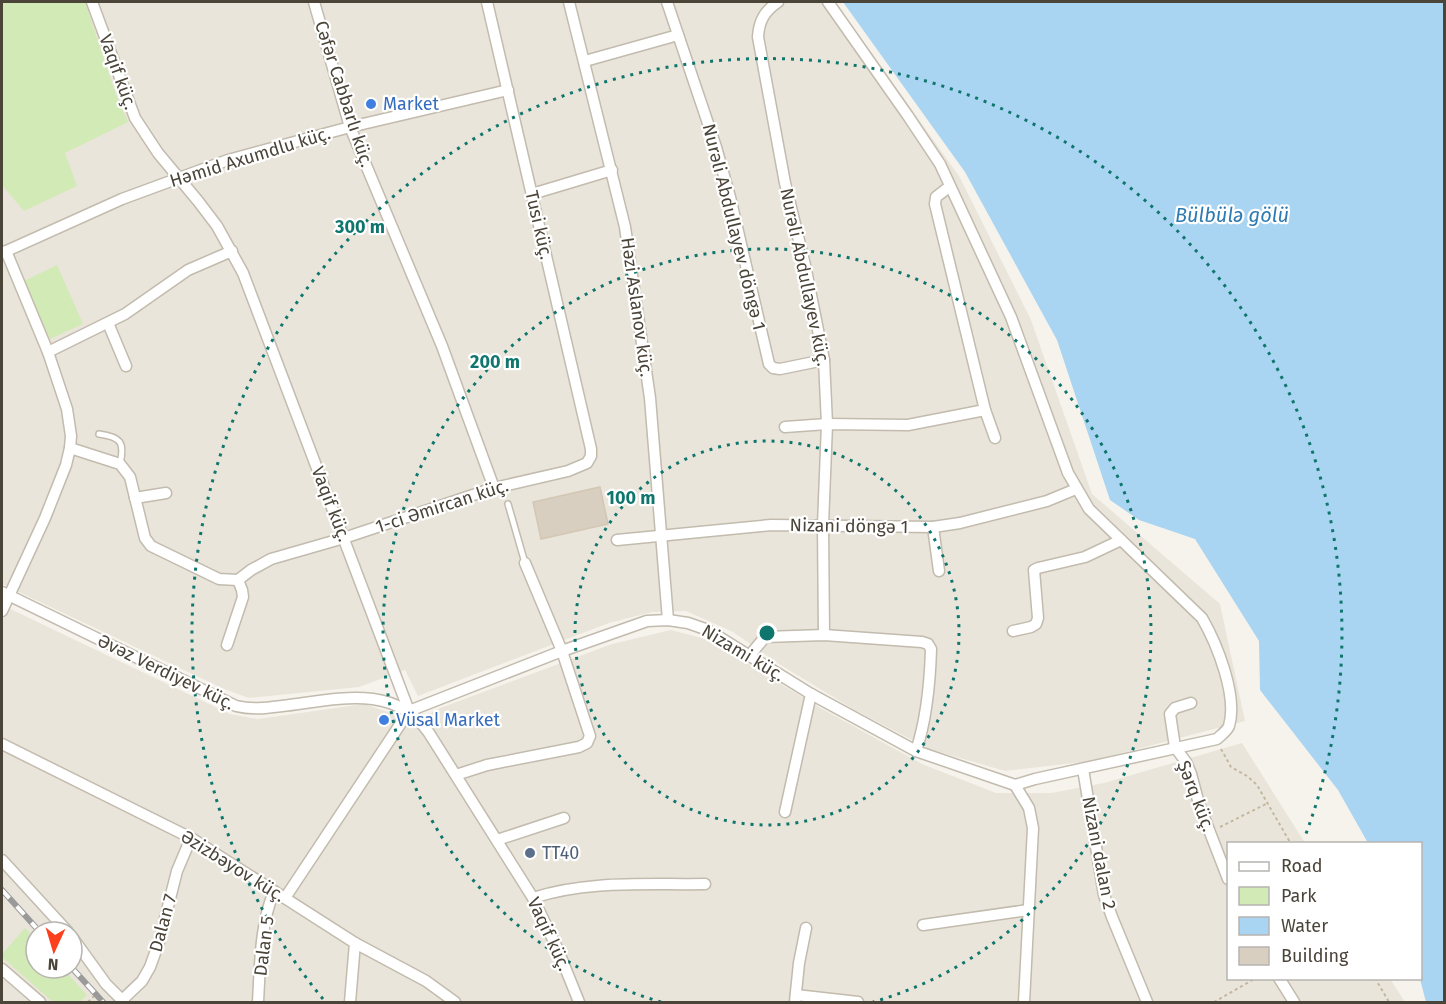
<svg xmlns="http://www.w3.org/2000/svg" width="1446" height="1004" viewBox="0 0 1446 1004" font-family="'Fira Sans',sans-serif">
  <rect width="100%" height="100%" fill="#f6f3ec"/>
  <g fill="#eae5da" fill-rule="evenodd">
    <polygon points="2,2 835,2 959,176 1031,320 1092,494 1220,604 1245,721 1091,761 1005,771 929,749 853,709 779,664 733,632 686,611 652,612 609,623 418,696 405,670 359,687 249,698 224,689 2,584"/>
    <path d="M2,605L230,714L258,719L364,704L394,714L411,728L435,710L612,644L671,630L709,640L817,706L922,764L996,793H1051L1104,783L1242,743L1305,843L1228,844V978L1390,979L1405,1002H2ZM36,932H72V968H36Z"/>
  </g>
  <g fill="#d2eab5">
    <polygon points="2,2 85,2 115,92 128,122 65,153 77,186 24,211 2,185"/>
    <polygon points="57,265 83,324 50,339 24,281"/>
    <polygon points="25,928 36,940 36,968 62,968 87,995 80,1002 53,1002 2,957 2,954"/>
  </g>
  <polygon fill="#a9d4f2" points="843,2 1444,2 1444,1002 1426,1002 1420,979 1420,844 1368,843 1338,790 1260,690 1259,641 1195,539 1139,520 1110,500 1057,340 965,172"/>
  <polygon fill="#d8cfc1" stroke="#d3c7b4" stroke-width="1.5" points="600,487 608,524 541,539 533,502"/>
  <g fill="none" stroke-linecap="round" stroke-linejoin="round">
    <g stroke="#c2bbae" stroke-width="8">
      <g id="service">
        <path d="M99,434C121,437 125,442 120,464"/>
        <polyline points="508,504 525,563"/>
      </g>
    </g>
    <g stroke="#c2bbae" stroke-width="13">
      <g id="minor">
        <polyline points="92,2 135,118 158,153 198,201 217,226 243,273 409,711"/>
        <polyline points="314,2 350,127 442,346 494,488"/>
        <polyline points="569,2 625,227 650,398 668,620"/>
        <polyline points="667,2 716,147 730,197 769,364 773,368 780,369 824,360"/>
        <path d="M778,2C765,11 759,20 758,37L785,183L805,265L824,360L827,424L823,525L824,635"/>
        <polyline points="585,61 678,35"/>
        <polyline points="949,187 936,197 935,204 985,410 995,438"/>
        <polyline points="532,194 612,170"/>
        <polyline points="2,253 122,199 228,160 350,127 508,90"/>
        <polyline points="108,323 126,366"/>
        <polyline points="48,352 125,314 188,270 232,251"/>
        <polyline points="785,427 827,424 908,425 985,410"/>
        <polyline points="70,448 120,464 130,477 145,538 151,546 219,579 238,580 251,570 271,559 344,538 494,488 568,471 587,463 591,456 591,449 487,2"/>
        <polyline points="135,498 166,493"/>
        <polyline points="933,527 939,571"/>
        <polyline points="617,540 771,525 933,527 960,523 1047,501 1076,489"/>
        <path d="M2,592L236,706C252,710 266,708 282,706C334,700 394,682 429,733L533,898L558,950L579,1002"/>
        <polyline points="2,611 45,518 66,465 70,448 71,436 67,409 48,352 6,251"/>
        <polyline points="1013,631 1031,627 1036,624 1038,618 1034,570 1038,568 1085,557 1121,540"/>
        <polyline points="227,645 243,597 242,590 238,580"/>
        <path d="M750,655L765,637L824,635L922,642L928,644L931,649C930,683 927,718 916,751"/>
        <polyline points="1191,703 1175,708 1170,714 1175,747 1186,762 1191,774 1199,804 1228,879"/>
        <polyline points="2,744 191,838 355,943 426,981 455,1002"/>
        <polyline points="1083,769 1104,895 1112,917 1147,1002"/>
        <polyline points="456,775 487,765 579,747 587,743 590,736 562,651 525,563"/>
        <polyline points="1015,785 1029,808 1033,828 1024,1002"/>
        <polyline points="785,812 811,694"/>
        <polyline points="497,840 564,818"/>
        <polyline points="2,860 68,932"/>
        <path d="M285,898L409,711L562,651L647,621L668,620L688,623L708,630L811,694L916,751L1015,785L1035,779L1217,739C1221,735 1227,731 1229,726C1238,696 1217,644 1202,618L1089,509L1068,473L1011,317L940,164L908,116L828,2"/>
        <path d="M533,898C587,880 648,885 705,884"/>
        <polyline points="923,925 1028,910"/>
        <polyline points="72,937 106,984 124,1002"/>
        <polyline points="2,969 40,1002"/>
        <polyline points="1279,978 1294,1002"/>
        <polyline points="796,995 858,1002"/>
        <polyline points="122,1000 142,981 150,967 159,942 177,871 191,838"/>
        <path d="M258,1002C260,968 260,923 274,892"/>
        <polyline points="350,1002 355,943"/>
        <polyline points="795,1002 799,963 806,928"/>
      </g>
    </g>
    <g stroke="#c4b79f" stroke-width="2" stroke-dasharray="3 3" stroke-linecap="butt">
      <polyline points="1221,749 1231,767 1247,776 1257,785 1291,844"/>
      <polyline points="1220,827 1266,804"/>
      <polyline points="1375,978 1389,1002"/>
      <polyline points="88,1002 98,992"/>
      <polyline points="1214,1002 1256,978"/>
    </g>
    <use href="#service" stroke="#fff" stroke-width="5"/>
    <use href="#minor" stroke="#fff" stroke-width="10"/>
    <g stroke="#9a9a9a" stroke-width="6">
      <g id="rail">
        <polyline points="2,890 40,932"/>
        <polyline points="72,968 103,1002"/>
      </g>
    </g>
    <use href="#rail" stroke="#fff" stroke-width="4" stroke-dasharray="11" stroke-linecap="butt"/>
  </g>
  <g fill="none" stroke="#0f766e" stroke-width="3" stroke-dasharray="3 6">
    <circle cx="767" cy="633" r="192"/>
    <path d="M661 1002A384 384 0 1 1 873 1002"/>
    <path d="M323 999A575 575 0 1 1 1304 839"/>
  </g>
  <g fill="#3f7fe0" stroke="#fff" stroke-width="2">
    <circle cx="371" cy="104" r="6"/>
    <circle cx="384" cy="720" r="6"/>
  </g>
  <circle fill="#5c6f8a" stroke="#fff" stroke-width="2" cx="530" cy="853" r="6"/>
  <g text-anchor="middle" stroke-width="4.5" stroke-linejoin="round" paint-order="stroke">
    <g font-size="18" fill="#4b4439" stroke="#fff">
      <text transform="translate(118 72) rotate(70)" y="6">Vaqif küç.</text>
      <text transform="translate(344 94) rotate(72)" y="6">Cəfər Cabbarlı küç.</text>
      <text transform="translate(250 157) rotate(-17)" y="6">Həmid Axumdlu küç.</text>
      <text transform="translate(539 225) rotate(77)" y="6">Tusi küç.</text>
      <text transform="translate(734 227) rotate(76)" y="6">Nurəli Abdullayev döngə 1</text>
      <text transform="translate(805 277) rotate(78)" y="6">Nurəli Abdullayev küç.</text>
      <text transform="translate(637 307) rotate(82)" y="6">Həzi Aslanov küç.</text>
      <text transform="translate(331 504) rotate(69)" y="6">Vaqif küç.</text>
      <text transform="translate(442 506) rotate(-18)" y="6">1-ci Əmircan küç.</text>
      <text transform="translate(849 526) rotate(1)" y="6">Nizani döngə 1</text>
      <text transform="translate(743 653) rotate(31)" y="6">Nizami küç.</text>
      <text transform="translate(166 672) rotate(26)" y="6">Əvəz Verdiyev küç.</text>
      <text transform="translate(1196 796) rotate(69)" y="6">Şərq küç.</text>
      <text transform="translate(1099 853) rotate(79)" y="6">Nizani dalan 2</text>
      <text transform="translate(233 866) rotate(32)" y="6">Əzizbəyov küç.</text>
      <text transform="translate(163 923) rotate(-75)" y="6">Dalan 7</text>
      <text transform="translate(549 934) rotate(65)" y="6">Vaqif küç.</text>
      <text transform="translate(264 946) rotate(-83)" y="6">Dalan 5</text>
    </g>
    <g font-size="18" fill="#366cbe" stroke="#fff" text-anchor="start">
      <text x="383" y="110">Market</text>
      <text x="396" y="726">Vüsal Market</text>
    </g>
    <g font-size="18" fill="#4e5e75" stroke="#fff" text-anchor="start">
      <text x="542" y="859">TT40</text>
    </g>
    <g font-size="20" font-style="italic" fill="#2e7ab2" stroke="#fff">
      <text x="1232" y="222">Bülbülə gölü</text>
    </g>
  </g>
  <circle cx="767" cy="633" r="9" fill="#0f766e" stroke="#fff" stroke-width="3"/>
  <g font-size="18" text-anchor="middle" font-weight="bold" fill="#0f766e" stroke="#fff" stroke-width="4.5" stroke-linejoin="round" paint-order="stroke">
    <text x="360" y="233">300 m</text>
    <text x="495" y="368">200 m</text>
    <text x="631" y="504">100 m</text>
  </g>
  <rect width="1446" height="1004" fill="none" stroke="#4b4439" stroke-width="6"/>
  <rect x="1227" y="842" width="195" height="138" fill="#ffffff" stroke="#b7b4b0" stroke-width="1.5"/>
  <rect x="1239" y="862" width="30" height="9" fill="#ffffff" stroke="#b7b4b0" stroke-width="1.5"/>
  <text x="1281" y="872" font-size="18" fill="#4b4439">Road</text>
  <rect x="1239" y="887" width="30" height="18" fill="#d2eab5" stroke="#b7b4b0" stroke-width="1.5"/>
  <text x="1281" y="902" font-size="18" fill="#4b4439">Park</text>
  <rect x="1239" y="917" width="30" height="18" fill="#a9d4f2" stroke="#b7b4b0" stroke-width="1.5"/>
  <text x="1281" y="932" font-size="18" fill="#4b4439">Water</text>
  <rect x="1239" y="947" width="30" height="18" fill="#d8cfc1" stroke="#b7b4b0" stroke-width="1.5"/>
  <text x="1281" y="962" font-size="18" fill="#4b4439">Building</text>
  <g transform="translate(54 950) rotate(184)"><circle r="28" fill="#ffffff" stroke="#b7b4b0" stroke-width="1.5"/>
  <path d="M0-4.5L10 22L0 15L-10 22Z" fill="#fc3f1d"/>
  <text y="-9" font-size="16" font-weight="bold" text-anchor="middle" fill="#4b4439">N</text>
  </g>
</svg>
